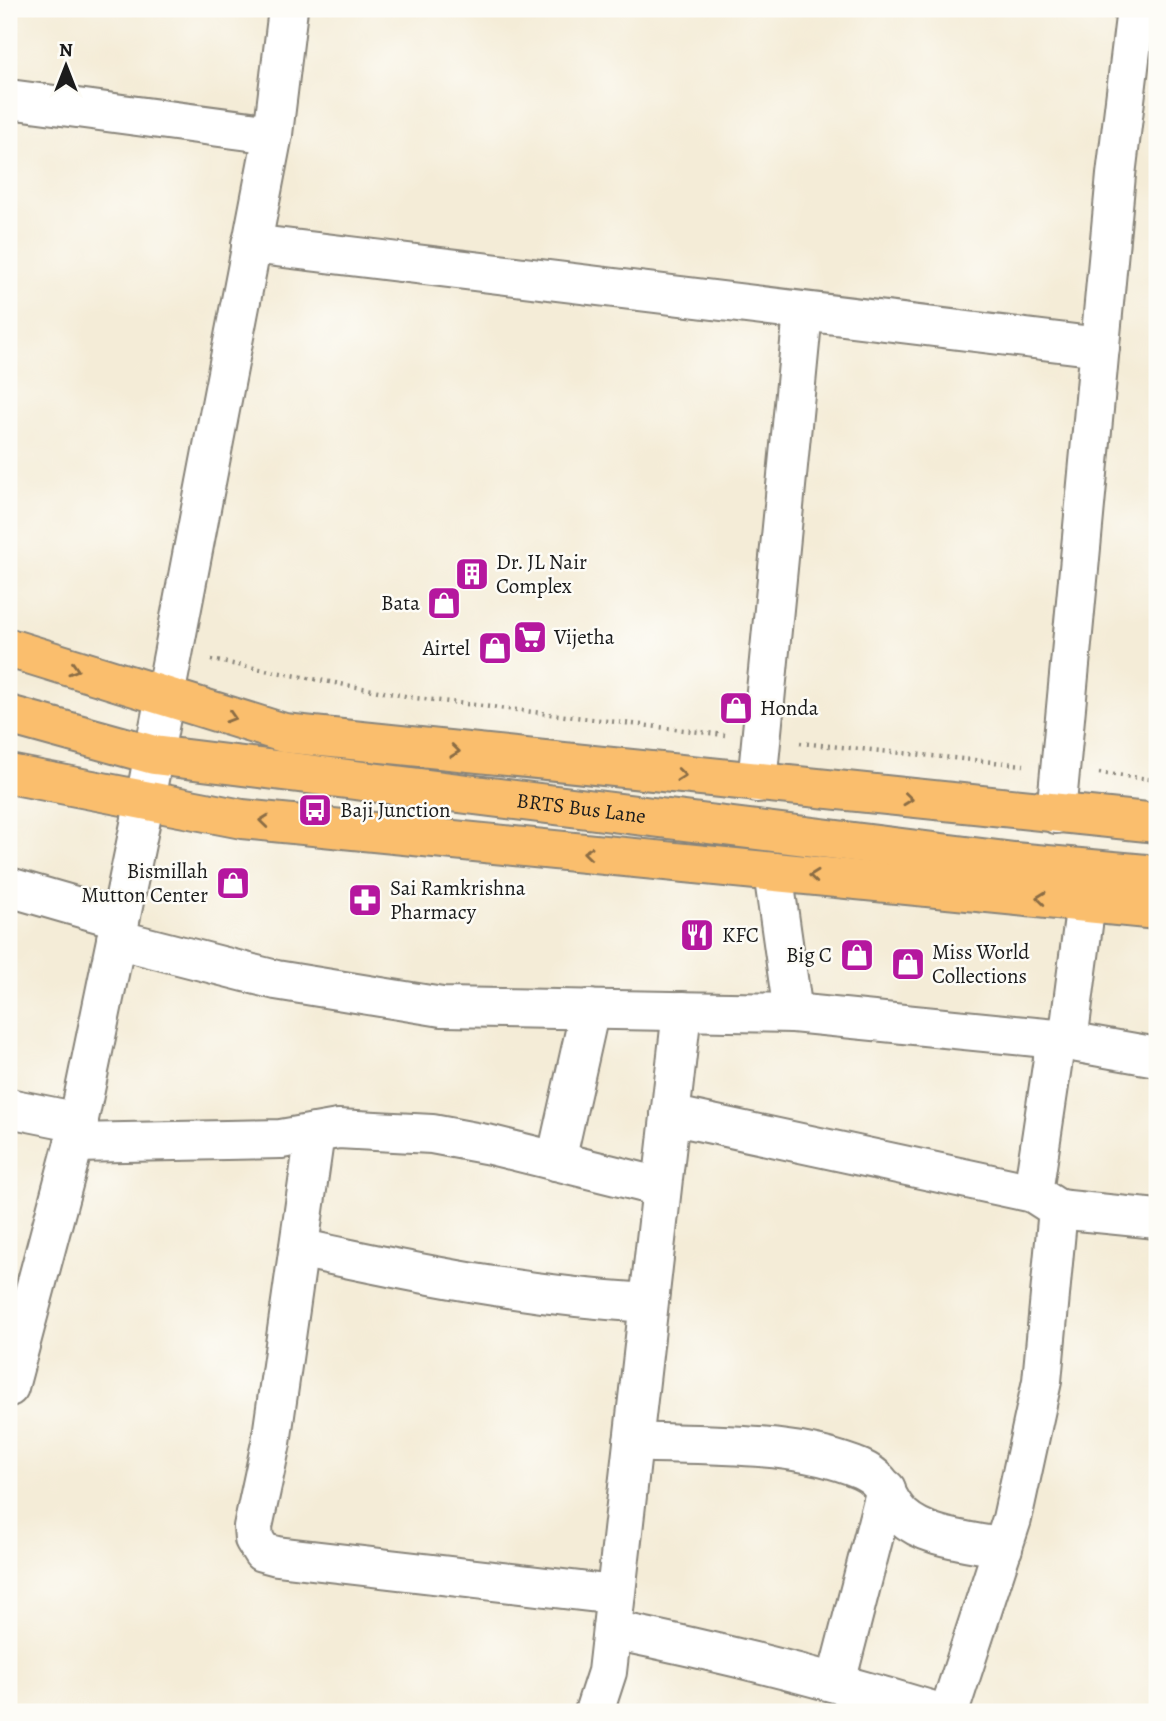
<svg xmlns="http://www.w3.org/2000/svg" width="1166" height="1721" viewBox="0 0 1166 1721" font-family="Alegreya,serif">
  <rect width="100%" height="100%" fill="#fdfcf7"/>
  <filter id="ink" filterUnits="userSpaceOnUse"><feTurbulence type="fractalNoise" baseFrequency=".0143" numOctaves="2"/><feDisplacementMap in="SourceGraphic" scale="14" xChannelSelector="R" yChannelSelector="G"/><feConvolveMatrix kernelMatrix="1 2 1 2 8 2 1 2 1" color-interpolation-filters="sRGB"/></filter>
  <filter id="wash" filterUnits="userSpaceOnUse"><feTurbulence type="fractalNoise" baseFrequency=".00686" numOctaves="4" result="noise"/><feDisplacementMap in="SourceGraphic" scale="28" xChannelSelector="R" yChannelSelector="G"/><feGaussianBlur stdDeviation="1.57" result="paint"/><feColorMatrix in="noise" values="0 0 0 0 0 0 0 0 0 0 0 0 0 0 0 0 0 1.4 0 .05"/><feComposite in="paint" operator="in"/></filter>
  <g filter="url(#wash)">
    <rect width="100%" height="100%" fill="#f4ecd7"/>
  </g>
  <g filter="url(#ink)">
    <g fill="none" stroke-linecap="round" stroke-linejoin="round">
      <g stroke="#88847a" stroke-width="42">
        <g id="minor">
          <polyline points="9,99 273,134"/>
          <polyline points="251,244 1100,347"/>
          <polyline points="757,783 803,312"/>
          <polyline points="1056,814 1116,175 1136,9"/>
          <polyline points="773,872 793,1013"/>
          <polyline points="9,887 120,919"/>
          <polyline points="116,939 276,980 442,1007 793,1013 1056,1039 1157,1057"/>
          <polyline points="1068,1041 1086,902"/>
          <polyline points="9,1108 79,1122"/>
          <polyline points="670,1115 1033,1193"/>
          <polyline points="315,1133 271,1443 253,1527 254,1539 262,1552 277,1556 615,1595"/>
          <polyline points="74,1143 281,1139 338,1129 432,1134 491,1145 661,1187"/>
          <polyline points="556,1161 590,1009"/>
          <polyline points="1058,1209 1157,1219"/>
          <path d="M299,1248C418,1274 527,1296 648,1303"/>
          <polyline points="9,1387 74,1143 145,800 273,134 288,9"/>
          <path d="M633,1442C707,1446 791,1440 861,1469C888,1481 884,1499 902,1516C927,1539 972,1541 1003,1548"/>
          <path d="M612,1630C721,1652 830,1680 937,1712"/>
          <polyline points="836,1682 886,1489"/>
          <polyline points="594,1712 607,1672 682,1011"/>
          <polyline points="949,1712 1012,1519 1042,1381 1058,1209 1033,1193 1056,1039"/>
        </g>
      </g>
      <g stroke="#88847a" stroke-width="42">
        <g id="major">
          <polyline points="9,648 284,733 1157,823"/>
          <path id="s1" d="M9,715L154,755L1014,862L1157,875"/>
          <polyline points="9,774 242,819 1157,910"/>
        </g>
      </g>
      <g stroke="#88847a" stroke-width="4.5" stroke-dasharray="2 5" stroke-linecap="butt">
        <polyline points="211,660 416,698 725,735"/>
        <polyline points="800,743 1024,765"/>
        <polyline points="1099,773 1157,780"/>
      </g>
      <use href="#minor" stroke="#fff" stroke-width="38"/>
      <use href="#major" stroke="#fabe6d" stroke-width="38"/>
    </g>
    <defs><path id="oneway-chevron" d="M-2-3.5L2.5 0L-2 3.5" fill="none" stroke-width="1.6" stroke-linecap="round" stroke-linejoin="round" transform="scale(1.75)"/></defs>
    <g stroke="#8b6d44">
      <use href="#oneway-chevron" transform="translate(74 669) rotate(17)"/>
      <use href="#oneway-chevron" transform="translate(231 717) rotate(17)"/>
      <use href="#oneway-chevron" transform="translate(455 751) rotate(6)"/>
      <use href="#oneway-chevron" transform="translate(681 775) rotate(6)"/>
      <use href="#oneway-chevron" transform="translate(908 799) rotate(6)"/>
      <use href="#oneway-chevron" transform="translate(264 821) rotate(-174)"/>
      <use href="#oneway-chevron" transform="translate(588 853) rotate(-174)"/>
      <use href="#oneway-chevron" transform="translate(814 876) rotate(-174)"/>
      <use href="#oneway-chevron" transform="translate(1041 898) rotate(-174)"/>
    </g>
  </g>
  <defs>
    <g id="building-square" transform="scale(1.75)"><rect x="-9" y="-9" width="18" height="18" rx="4" fill="#b5179e" stroke="#fdfcf7"/><path d="M-4-6H4V6H1V3H-1V6H-4ZM-2.5-4.3h1.7v1.8h-1.7ZM.8-4.3h1.7v1.8H.8ZM-2.5-1h1.7V.8h-1.7ZM.8-1h1.7V.8H.8Z" fill="#fff"/></g>
    <g id="shop-square" transform="scale(1.75)"><rect x="-9" y="-9" width="18" height="18" rx="4" fill="#b5179e" stroke="#fdfcf7"/><path d="M-5-2.5h2.3a2.7 3.5 0 0 1 5.4 0H5L5.5 6h-11ZM-1.5-2.5h3a1.5 2.3 0 0 0-3 0Z" fill="#fff"/></g>
    <g id="supermarket-square" transform="scale(1.75)"><rect x="-9" y="-9" width="18" height="18" rx="4" fill="#b5179e" stroke="#fdfcf7"/><path d="M-6-5.5h2.5l.6 2H6L4.5 2H-2.5L-4.4-4H-6ZM-1.5 3.2a1.3 1.3 0 1 0 .1 0ZM3 3.2a1.3 1.3 0 1 0 .1 0Z" fill="#fff"/></g>
    <g id="bus-square" transform="scale(1.75)"><rect x="-9" y="-9" width="18" height="18" rx="4" fill="#b5179e" stroke="#fdfcf7"/><path d="M-5-6H5V4H4V6H2V4H-2V6H-4V4H-5ZM-3.5-4V0h7V-4ZM-3.5 1.2v1.5H-2V1.2ZM2 1.2v1.5H3.5V1.2Z" fill="#fff"/></g>
    <g id="pharmacy-square" transform="scale(1.75)"><rect x="-9" y="-9" width="18" height="18" rx="4" fill="#b5179e" stroke="#fdfcf7"/><path d="M-2-6h4v4h4v4h-4v4h-4v-4h-4v-4h4Z" fill="#fff"/></g>
    <g id="restaurant-square" transform="scale(1.75)"><rect x="-9" y="-9" width="18" height="18" rx="4" fill="#b5179e" stroke="#fdfcf7"/><path d="M-5-6h1v4h1v-4h1v4h1v-4h1v5L-1.5 .5V6h-2V.5L-5-1ZM5-6V6H3V1.5H1.5Q1.5-4 5-6Z" fill="#fff"/></g>
  </defs>
  <g fill-rule="evenodd">
    <use href="#building-square" x="472" y="574"/>
    <use href="#shop-square" x="444" y="603"/>
    <use href="#supermarket-square" x="530" y="637"/>
    <use href="#shop-square" x="495" y="648"/>
    <use href="#shop-square" x="736" y="708"/>
    <use href="#bus-square" x="315" y="810"/>
    <use href="#shop-square" x="233" y="883"/>
    <use href="#pharmacy-square" x="365" y="900"/>
    <use href="#restaurant-square" x="697" y="935"/>
    <use href="#shop-square" x="857" y="955"/>
    <use href="#shop-square" x="908" y="964"/>
  </g>
  <g text-anchor="middle" stroke-width="5" stroke-linejoin="round" paint-order="stroke">
    <g font-size="21" fill="#1c1c1c" stroke="#fdfcf7" text-anchor="start">
      <text x="496" y="569">Dr. JL Nair<tspan x="496" dy="24">Complex</tspan></text>
      <text x="420" y="610" text-anchor="end">Bata</text>
      <text x="554" y="644">Vijetha</text>
      <text x="470" y="655" text-anchor="end">Airtel</text>
      <text x="760" y="715">Honda</text>
      <text x="340" y="817">Baji Junction</text>
      <text x="208" y="878" text-anchor="end">Bismillah<tspan x="208" dy="24">Mutton Center</tspan></text>
      <text x="390" y="895">Sai Ramkrishna<tspan x="390" dy="24">Pharmacy</tspan></text>
      <text x="722" y="942">KFC</text>
      <text x="932" y="959">Miss World<tspan x="932" dy="24">Collections</tspan></text>
      <text x="832" y="962" text-anchor="end">Big C</text>
    </g>
    <g font-size="21" fill="#1c1c1c" stroke="#fdfcf7">
      <text dy="7" stroke="none"><textPath href="#s1" startOffset="581">BRTS Bus Lane</textPath></text>
    </g>
  </g>
  <rect width="1166" height="1721" fill="none" stroke="#fdfcf7" stroke-width="35"/>
  <g transform="translate(66 66)" stroke="#fdfcf7" stroke-width="5" paint-order="stroke">
  <path d="M0-5L12 26L0 18L-12 26Z" fill="#1c1c1c"/>
  <text y="-10" font-size="19" font-weight="bold" text-anchor="middle" fill="#1c1c1c">N</text>
  </g>
</svg>
